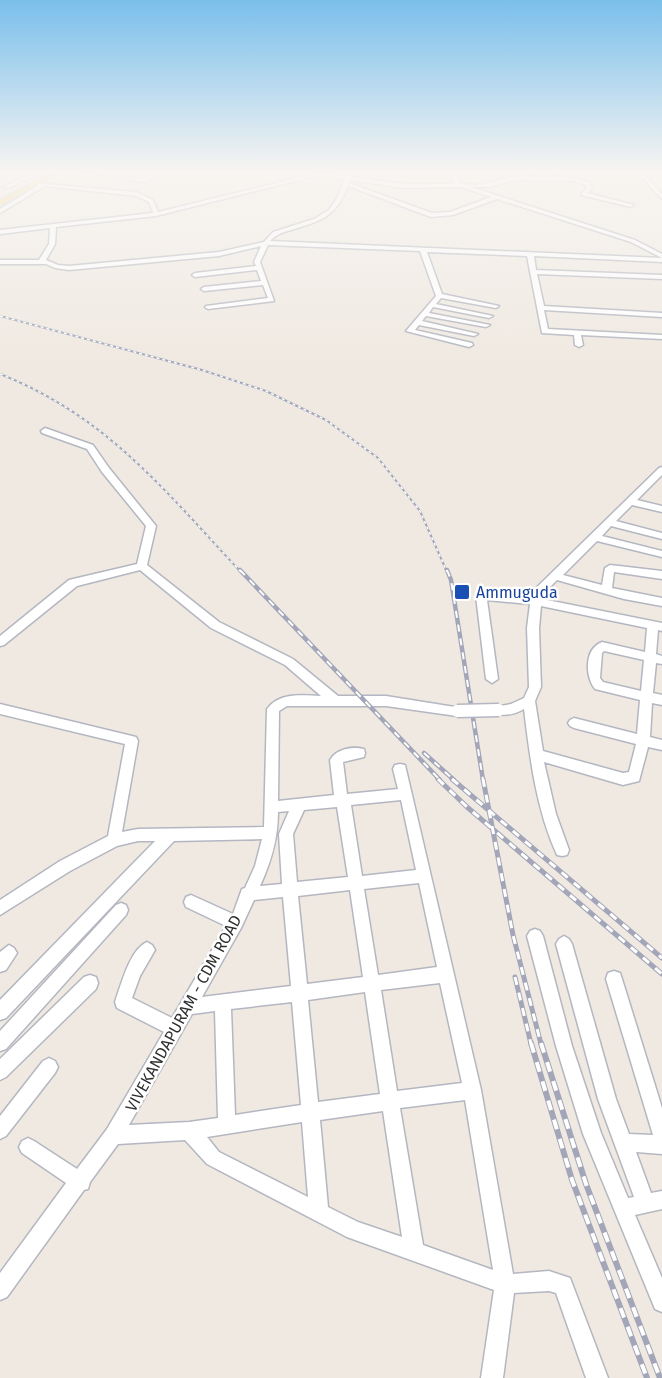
<svg xmlns="http://www.w3.org/2000/svg" width="662" height="1378" viewBox="0 0 662 1378" font-family="'Fira Sans',sans-serif">
  <rect width="100%" height="100%" fill="#efe9e1"/>
  <g fill="none" stroke-linecap="round" stroke-linejoin="round">
    <g stroke="#b4b7c1" stroke-width="3">
      <g id="minor">
        <polygon points="35,172 42,172 8,188 3,187"/>
        <path d="M87,172C100,172 135,180 144,178C151,177 154,172 161,172L144,182Z"/>
        <path d="M305,172L346,176L347,172H352L351,177L404,184H454L452,172H458V181C472,191 500,178 516,176C538,175 570,175 590,183L592,188L587,193L634,205L631,207L581,195L586,188V185L575,181L515,180L490,187H471L635,240L662,254V258L631,242L497,199L453,215L431,217L348,186C336,217 321,221 291,230C283,232 275,235 270,241L662,258V262L534,256L536,270L662,275V279L537,274L544,306L662,313V317L544,310L548,329L662,335V339L581,335L583,345L579,347L575,345L574,335L542,333L527,256L427,252L442,294L499,306L496,308L441,298L436,304L493,316L489,318L433,307L429,313L490,325L486,327L426,316L422,321L478,334L474,336L419,325L415,330L472,343L473,345L469,347L406,331L436,296L420,251L268,245L260,262L274,301L208,309L205,307L206,306L268,298L263,285L204,291L201,289L204,287L261,281L257,270L195,277L192,275L195,273L256,266L254,262L261,246L219,256L69,270L55,268L46,264H0V260H39L49,244L50,228L0,234V230L153,213L149,202L136,196L45,186L0,213V209L38,186L35,185V183L137,192L153,200L158,212L313,174ZM319,175L345,179L337,198L329,210L314,219L273,232L264,242L219,252L69,266L58,265L46,260L55,244L56,227L156,216ZM350,180L404,188L461,187L491,197L450,212L432,213L349,183Z"/>
        <polygon points="637,172 642,172 662,194 662,199"/>
        <path d="M45,428L93,445L109,468L156,526L147,565L219,622L293,659L338,696H386L461,708L463,711L461,714L457,716L386,706H287L279,711L278,801L334,795L330,760C336,749 352,746 364,749L365,753L364,757L343,762L347,794L398,789L393,769L395,765L400,764L405,765L481,1090L513,1274L549,1271L570,1278L608,1378H586L556,1293L549,1291L514,1293L503,1378H481L494,1290L347,1237L207,1164L185,1140L118,1144L90,1182L88,1189L84,1190L7,1297L0,1300V1273L66,1183L22,1153L19,1147L22,1141L28,1138L34,1141L77,1169L107,1129L164,1032L117,1008L115,1002C121,985 130,949 147,942L152,945L155,950L140,976L132,998L172,1018L226,926L186,907L184,902L186,897L191,895L233,914L242,889L245,888L255,866L262,839L174,841L6,1018L0,1020V1000L155,841H138L117,846L70,871L0,915V900L60,861L108,836L125,744L0,714V704L136,737L138,741L122,832L138,829L264,827L267,709C279,692 303,695 321,696L285,665L211,628L140,570L77,586L4,645L0,646V636L69,580L137,564L146,526L102,472L87,449L42,433L41,431ZM401,800L416,870L362,876L351,805ZM337,807L348,877L297,882L293,834L304,810ZM289,811L279,834L282,884L260,886C271,862 278,839 278,812ZM419,883L437,967L378,975L364,889ZM350,890L363,977L307,984L298,896ZM283,897L291,986L202,997L241,928L254,900ZM440,983L462,1083L397,1091L381,990ZM365,992L380,1094L318,1102L308,1000ZM292,1002L301,1105L235,1115L231,1009ZM215,1011L218,1118L189,1122L129,1125L192,1014ZM465,1100L493,1270L423,1245L400,1108ZM383,1111L402,1237L358,1222L328,1207L320,1120ZM302,1122L308,1197L219,1152L207,1137Z"/>
        <path d="M662,467V475L637,500L662,506V512L632,505L616,521L662,533V539L611,526L602,536L662,551V557L597,541L563,575L602,585L605,568L610,565L662,571V579L614,572L612,588L662,598V606L624,599L557,580L542,595V599L662,623V631L658,630L656,654L662,656V664L656,663L653,693L662,695V705L652,703L650,737L662,740V750L648,747L639,781L623,785L544,762L556,814L569,850L567,855L562,856L557,855C536,809 530,758 524,709C515,714 505,717 495,713L493,710L495,707L511,704L524,698L529,687L527,628L530,604L487,600L498,679L492,683L486,679L476,596L481,592L531,597L533,591L659,468ZM541,606L647,628L645,652L602,642C584,649 585,676 595,689L640,700L637,734L574,718L570,720L568,723L570,726L574,728L636,744L629,772L623,773L543,751L535,701L541,687L539,628ZM604,651L644,660L641,691L603,682L600,678L602,653Z"/>
        <polygon points="121,903 126,905 128,910 126,915 6,1049 0,1051 0,1031 116,905"/>
        <polygon points="535,929 540,931 543,936 572,1046 601,1133 628,1198 634,1197 598,1099 556,944 559,939 564,936 569,939 572,944 616,1099 629,1134 653,1135 606,979 608,973 614,971 620,973 622,979 662,1108 662,1154 636,1152 651,1193 662,1191 662,1209 635,1215 662,1278 662,1312 655,1309 583,1134 556,1046 527,936 530,931"/>
        <polygon points="9,945 14,948 17,953 6,970 0,972 0,952"/>
        <polygon points="90,975 96,977 98,983 96,989 6,1077 0,1080 0,1059 84,977"/>
        <polygon points="49,1058 55,1061 58,1067 55,1073 6,1136 0,1139 0,1116 43,1061"/>
      </g>
    </g>
    <g stroke="#c9c9c9" stroke-width="3">
      <polygon id="major" points="53,172 61,172 0,205 0,200"/>
    </g>
    <use href="#minor" fill="#fff" fill-rule="evenodd"/>
    <use href="#major" fill="#f2d163" fill-rule="evenodd"/>
    <g stroke="#a3a6b8" stroke-width="2">
      <g id="rail-far3">
        <polyline points="0,316 202,370 266,391 326,420 378,458 420,511 447,572"/>
        <path d="M0,374C107,416 165,491 241,572"/>
      </g>
    </g>
    <g stroke="#a3a6b8" stroke-width="4.5">
      <g id="rail-far2">
        <polyline points="240,570 440,780"/>
        <polyline points="447,570 451,580 483,780"/>
        <polyline points="424,753 454,780"/>
      </g>
    </g>
    <g stroke="#a3a6b8" stroke-width="5">
      <g id="rail-far1">
        <polyline points="438,779 467,807 662,974"/>
        <polyline points="452,779 662,958"/>
        <polyline points="483,779 513,935 541,1044"/>
        <polyline points="515,977 531,1044"/>
      </g>
    </g>
    <g stroke="#a3a6b8" stroke-width="6">
      <g id="rail">
        <polyline points="531,1043 572,1180 647,1378"/>
        <polyline points="541,1043 586,1184 660,1378"/>
      </g>
    </g>
    <use href="#rail-far3" stroke="#fff" stroke-width="1.5" stroke-dasharray="3" stroke-linecap="butt"/>
    <use href="#rail-far2" stroke="#fff" stroke-width="2" stroke-dasharray="7" stroke-linecap="butt"/>
    <use href="#rail-far1" stroke="#fff" stroke-width="3" stroke-dasharray="8" stroke-linecap="butt"/>
    <use href="#rail" stroke="#fff" stroke-width="4" stroke-dasharray="10" stroke-linecap="butt"/>
    <g stroke="#b4b7c1" stroke-width="15" stroke-linecap="butt">
      <polyline id="minor-bridge" points="457,711 499,710"/>
    </g>
    <use href="#minor-bridge" stroke="#fff" stroke-width="12"/>
  </g>
  <linearGradient id="sky" x2="0" y2="1"><stop stop-color="#7abfeb"/><stop offset="0.47" stop-color="#f8f5f2"/><stop offset="1" stop-color="#f8f5f2" stop-opacity="0"/></linearGradient>
  <rect width="662" height="365" fill="url(#sky)"/>
  <rect fill="#1a4fb4" stroke="#fff" stroke-width="2" x="454" y="584" width="16" height="16" rx="3"/>
  <g text-anchor="middle" stroke-width="5" stroke-linejoin="round" paint-order="stroke">
    <g font-size="16" fill="#164399" stroke="#fff" text-anchor="start">
      <text x="476" y="598">Ammuguda</text>
    </g>
    <g font-size="16" fill="#2e2e2e" stroke="#fff">
      <text transform="translate(183 1013) rotate(-61)" y="6">VIVEKANDAPURAM - CDM ROAD</text>
    </g>
  </g>
</svg>
